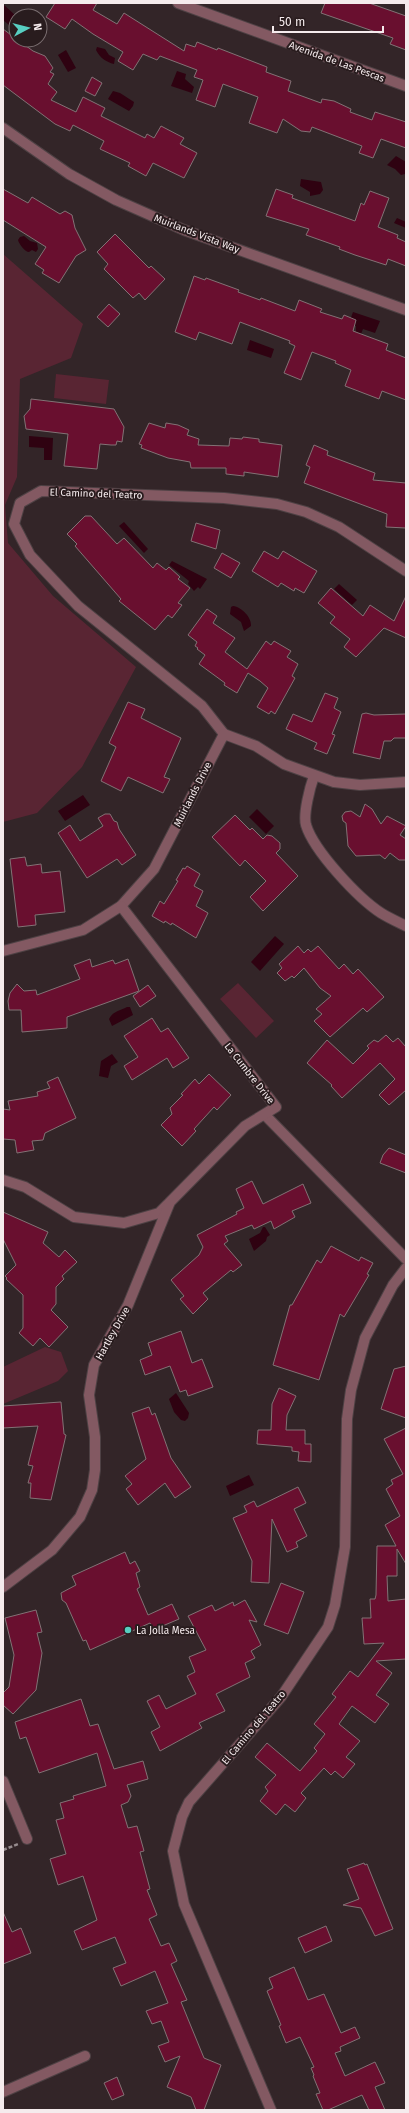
<svg xmlns="http://www.w3.org/2000/svg" width="409" height="2113" viewBox="0 0 409 2113" font-family="'Fira Sans',sans-serif">
  <rect width="100%" height="100%" fill="#332528"/>
  <g fill="#592533">
    <polygon points="3,254 83,324 71,358 20,379 17,477 5,505 8,543 53,596 136,667 82,767 37,813 3,822"/>
    <polygon points="56,374 109,380 106,404 54,398"/>
    <polygon points="238,983 274,1021 256,1038 220,999"/>
    <polygon points="45,1347 61,1352 68,1371 58,1381 3,1404 3,1367"/>
  </g>
  <g fill="#2f0211">
    <polygon points="3,4 16,16 15,30 3,20"/>
    <path d="M97,47L105,49L109,55L115,58L114,64C106,62 100,58 96,50Z"/>
    <polygon points="66,50 76,68 68,72 58,55"/>
    <polygon points="177,71 186,74 185,79 194,87 192,93 171,86"/>
    <polygon points="113,91 120,93 134,102 133,106 129,111 108,99"/>
    <polygon points="396,156 406,162 405,174 401,175 395,169 387,165"/>
    <polygon points="301,179 321,182 323,190 320,194 310,196 310,192 300,186"/>
    <polygon points="397,218 406,222 406,228 394,223"/>
    <path d="M20,237L24,236L30,241L37,243L38,249L36,252L32,250L29,252C25,252 19,244 18,240Z"/>
    <polygon points="353,312 380,321 375,333 363,329 361,334 356,333 356,326 349,323"/>
    <polygon points="250,340 274,349 271,358 247,350"/>
    <polygon points="29,436 53,438 52,460 44,460 44,448 29,447"/>
    <polygon points="124,522 148,549 144,553 119,526"/>
    <polygon points="172,561 207,579 200,589 198,587 194,591 188,584 189,581 169,565"/>
    <polygon points="339,584 357,600 352,605 334,589"/>
    <path d="M233,606C242,607 252,618 251,626L244,631L241,622L230,614L231,607Z"/>
    <polygon points="83,795 90,805 65,821 58,811"/>
    <polygon points="257,809 274,826 266,834 249,817"/>
    <polygon points="275,936 284,944 260,971 251,962"/>
    <path d="M127,1007H130L133,1015L112,1026L109,1019C113,1011 120,1011 127,1007Z"/>
    <polygon points="112,1054 118,1062 111,1066 108,1078 99,1076 101,1061"/>
    <polygon points="263,1227 265,1227 270,1235 267,1237 266,1241 254,1251 249,1239 260,1233"/>
    <polygon points="176,1393 189,1413 188,1418 185,1421 181,1420 174,1412 169,1399"/>
    <polygon points="249,1475 254,1485 230,1496 226,1486"/>
  </g>
  <g fill="#690f2f" stroke="#827275">
    <polygon points="55,3 97,3 93,10 117,24 124,13 184,51 186,44 195,47 197,42 217,50 218,48 267,67 266,72 291,81 288,91 321,103 322,99 334,101 351,109 350,112 372,120 375,112 406,122 406,148 381,139 373,158 359,153 362,146 312,127 310,132 301,131 283,119 277,133 249,123 258,97 223,84 215,107 196,100 203,80 194,77 197,70 160,56 157,60 143,54 133,70 118,61 123,52 93,34 72,19 65,29 46,17"/>
    <polygon points="325,3 369,3 406,16 406,50 390,44 393,38 321,13"/>
    <polygon points="3,29 33,51 45,56 53,68 50,72 54,74 48,84 57,92 51,100 76,112 83,97 105,108 101,116 145,138 147,134 154,138 161,126 184,138 180,144 197,153 184,178 153,163 146,176 128,166 130,163 100,149 104,141 73,125 70,131 55,124 3,85"/>
    <polygon points="92,77 102,83 95,96 85,91"/>
    <polygon points="3,189 28,203 32,197 60,214 65,211 72,215 75,228 86,250 76,256 59,283 42,273 44,270 35,264 46,247 3,220"/>
    <polygon points="276,189 293,195 292,198 355,221 361,203 364,205 370,191 389,198 378,227 398,235 397,238 406,242 406,266 388,259 386,265 355,255 339,249 340,247 306,235 309,229 266,216"/>
    <polygon points="115,234 149,268 151,266 165,279 145,300 139,293 133,298 104,269 108,264 97,252"/>
    <polygon points="194,276 205,280 206,278 239,290 238,292 260,300 261,298 295,311 299,300 322,309 320,312 342,319 344,315 356,320 353,331 388,344 386,350 406,358 406,400 382,391 379,399 345,386 351,370 335,363 336,361 312,352 301,380 284,373 295,346 289,343 290,341 240,322 232,344 199,332 196,340 175,332"/>
    <polygon points="109,304 120,314 108,327 97,317"/>
    <polygon points="31,399 114,409 124,427 122,442 117,441 116,445 111,445 100,444 97,469 64,466 68,434 26,429 24,416 30,409"/>
    <polygon points="149,423 165,428 166,423 178,425 189,430 187,435 199,439 198,445 229,446 230,438 242,439 243,437 259,439 259,442 282,445 278,477 244,472 244,476 226,474 226,468 191,468 190,462 168,458 141,448 142,445 139,444"/>
    <polygon points="314,445 328,451 327,455 375,473 373,480 406,483 406,528 386,527 387,514 304,483 310,467 306,465"/>
    <polygon points="85,516 91,516 117,544 124,538 153,568 157,563 166,570 169,567 180,577 178,579 190,588 178,603 182,605 172,618 168,615 155,630 119,601 121,599 75,546 77,544 67,534"/>
    <polygon points="196,523 220,530 216,549 191,541"/>
    <polygon points="264,551 278,559 283,551 317,571 304,593 295,588 294,591 281,583 278,587 252,571"/>
    <polygon points="222,553 240,563 231,578 214,568"/>
    <polygon points="331,588 363,616 370,605 394,621 406,596 406,638 384,628 356,657 344,647 350,639 330,623 335,617 318,603"/>
    <polygon points="207,609 217,616 213,623 235,638 225,652 247,669 266,641 271,645 274,641 291,651 287,657 298,664 292,676 295,678 275,714 271,711 269,714 257,707 268,688 260,681 248,673 237,693 224,685 225,683 199,664 205,655 197,649 198,648 195,646 197,642 188,635"/>
    <polygon points="325,693 338,698 334,708 341,712 332,734 335,735 327,754 314,749 317,743 286,729 293,714 312,722"/>
    <polygon points="128,702 145,709 141,718 181,738 164,777 170,779 163,793 128,777 121,791 101,781 116,747 109,743"/>
    <polygon points="366,713 374,715 406,714 406,738 394,738 391,741 384,741 380,759 353,753 362,714"/>
    <polygon points="365,804 372,809 381,824 387,816 406,826 400,835 406,839 406,860 399,860 390,853 385,859 380,855 356,856 348,846 346,823 343,821 342,816 345,812 351,811 360,817"/>
    <polygon points="105,814 110,814 114,821 117,822 119,829 136,855 122,865 117,859 87,878 58,833 70,825 80,841 103,826 98,818"/>
    <polygon points="235,815 250,830 252,828 263,839 267,835 272,836 280,843 280,849 276,853 298,876 263,911 250,897 266,881 245,860 240,866 212,837"/>
    <polygon points="25,857 27,866 41,864 42,873 60,871 65,912 35,915 36,925 18,927 10,859"/>
    <polygon points="187,866 200,874 194,886 203,891 196,906 208,913 196,938 172,923 171,925 165,921 164,923 152,916 160,901 164,904 178,881 176,880 183,868 185,869"/>
    <polygon points="298,946 304,953 308,949 311,952 318,946 339,969 344,964 353,974 358,969 384,997 367,1012 363,1008 330,1037 314,1021 322,1014 316,1009 331,996 320,988 304,968 294,978 292,976 285,981 277,973 282,968 279,964"/>
    <polygon points="90,959 92,967 113,960 115,964 128,959 139,991 67,1017 67,1028 22,1032 21,1010 9,1010 8,1001 10,993 17,984 24,991 36,990 37,995 80,979 74,965"/>
    <polygon points="148,985 156,996 140,1007 133,996"/>
    <polygon points="152,1018 161,1032 168,1028 189,1058 173,1068 167,1058 132,1080 124,1066 138,1057 124,1036"/>
    <polygon points="386,1035 393,1042 398,1038 406,1047 406,1090 389,1105 379,1095 395,1079 380,1063 342,1098 331,1086 332,1085 307,1063 327,1040 353,1064 369,1048 367,1046 374,1040 378,1042"/>
    <polygon points="209,1074 231,1095 217,1110 214,1107 194,1129 196,1131 182,1146 161,1125 172,1114 170,1108 183,1095 181,1094 195,1079 199,1084"/>
    <polygon points="58,1077 76,1118 45,1133 43,1140 32,1141 34,1150 17,1153 15,1140 3,1139 3,1109 10,1110 8,1101 38,1096 37,1092 50,1088 47,1082"/>
    <polygon points="389,1148 406,1155 406,1173 380,1163 383,1155"/>
    <polygon points="252,1181 263,1204 303,1184 311,1203 292,1211 295,1217 274,1229 271,1221 254,1229 252,1225 225,1236 228,1241 224,1244 242,1265 233,1272 231,1270 203,1293 208,1299 193,1314 180,1299 184,1296 171,1280 199,1255 203,1247 197,1235 237,1214 236,1212 244,1208 236,1189"/>
    <polygon points="3,1212 48,1232 43,1243 59,1257 65,1250 77,1262 62,1276 64,1279 56,1287 56,1304 51,1310 68,1327 49,1347 40,1338 33,1346 19,1333 23,1328 23,1295 6,1279 7,1278 5,1276 16,1265 3,1239"/>
    <polygon points="331,1246 359,1261 361,1257 373,1263 367,1274 369,1275 344,1317 340,1314 319,1380 273,1365 290,1305 292,1305 317,1260 321,1263"/>
    <polygon points="181,1331 192,1363 202,1359 213,1387 188,1396 186,1390 180,1392 170,1366 145,1375 140,1360 152,1355 148,1343"/>
    <polygon points="406,1366 406,1418 381,1409 394,1369"/>
    <polygon points="279,1388 296,1396 287,1415 286,1430 305,1430 305,1444 311,1444 311,1462 298,1461 299,1452 292,1451 292,1447 257,1444 258,1430 271,1430 272,1404"/>
    <polygon points="61,1402 64,1434 66,1435 51,1500 30,1498 31,1483 28,1483 33,1466 28,1465 38,1426 3,1428 3,1406"/>
    <polygon points="149,1407 152,1415 155,1413 171,1458 191,1487 175,1498 165,1483 138,1505 126,1489 132,1484 125,1476 146,1459 132,1413"/>
    <polygon points="406,1428 406,1564 397,1549 397,1576 387,1576 388,1601 406,1599 406,1659 376,1661 392,1673 376,1695 389,1704 375,1723 352,1706 339,1724 360,1741 346,1757 355,1764 343,1778 335,1771 331,1775 324,1768 301,1793 306,1798 295,1812 285,1804 276,1815 260,1801 268,1791 265,1787 276,1775 255,1757 267,1743 300,1771 317,1751 314,1748 325,1734 314,1724 336,1697 332,1694 350,1671 358,1677 384,1643 364,1644 362,1618 371,1618 370,1599 375,1599 376,1595 377,1546 396,1546 385,1525 400,1516 386,1489 393,1484 391,1480 403,1474 384,1439"/>
    <polygon points="298,1487 306,1503 294,1509 307,1536 296,1542 298,1547 287,1552 272,1519 269,1583 251,1582 252,1561 233,1518 247,1512 244,1506 254,1501 257,1507"/>
    <polygon points="125,1552 130,1564 135,1561 140,1571 136,1573 140,1587 137,1589 148,1615 172,1604 179,1619 153,1630 150,1623 90,1650 86,1640 83,1641 66,1603 62,1600 61,1593 76,1585 72,1576"/>
    <polygon points="281,1583 304,1592 288,1634 264,1625"/>
    <polygon points="245,1600 257,1622 249,1620 261,1645 251,1651 255,1658 245,1663 250,1677 216,1694 225,1711 199,1723 202,1728 160,1751 151,1732 160,1727 147,1701 159,1695 166,1709 196,1694 187,1676 195,1672 189,1657 206,1650 188,1616 212,1605 215,1611 233,1602 234,1606"/>
    <polygon points="36,1610 42,1632 37,1633 42,1653 36,1690 13,1714 3,1705 3,1693 9,1687 14,1655 5,1618"/>
    <polygon points="81,1699 90,1726 98,1724 114,1769 143,1761 148,1779 127,1785 131,1796 128,1802 121,1805 128,1828 137,1826 144,1851 140,1852 150,1889 147,1890 157,1915 149,1919 161,1946 169,1943 177,1961 171,1964 187,2000 181,2002 204,2058 221,2065 204,2110 196,2110 191,2097 167,2087 180,2056 165,2062 158,2046 169,2042 161,2021 152,2024 146,2011 168,2003 155,1971 121,1986 113,1968 126,1963 115,1937 82,1950 74,1931 97,1920 83,1876 58,1885 50,1859 66,1854 56,1820 64,1818 60,1803 74,1799 73,1796 106,1786 97,1753 39,1773 26,1737 20,1739 15,1722"/>
    <polygon points="364,1863 365,1865 367,1864 393,1929 375,1936 361,1908 343,1905 359,1899 347,1869"/>
    <polygon points="3,1912 12,1932 21,1928 31,1953 3,1964"/>
    <polygon points="326,1926 332,1941 305,1953 298,1938"/>
    <polygon points="294,1967 308,2000 324,1994 341,2033 355,2027 360,2038 340,2047 341,2051 335,2053 345,2076 375,2062 385,2083 375,2087 385,2110 369,2110 362,2095 328,2110 323,2110 316,2094 320,2093 313,2076 314,2075 311,2068 314,2067 300,2037 286,2043 279,2026 281,2025 267,1991 273,1988 269,1978"/>
    <polygon points="117,2077 124,2095 112,2100 104,2083"/>
  </g>
  <g fill="none" stroke-linecap="round" stroke-linejoin="round">
    <g stroke="#4e4144" stroke-width="12">
      <g id="minor">
        <polyline points="178,3 406,86"/>
        <polyline points="3,128 69,174 116,200 184,230 406,310"/>
        <polyline points="224,734 202,706 78,606 30,555 14,524 20,503 41,491 224,498 277,504 306,512 339,527 406,571"/>
        <path d="M314,776C310,787 303,814 306,825C314,851 358,898 381,913C389,918 398,922 406,926"/>
        <polyline points="3,951 83,930 121,906 154,869 224,734 256,746 284,764 334,782 360,785 406,782"/>
        <polyline points="265,1115 406,1259"/>
        <polyline points="3,1180 25,1187 74,1217 124,1223 159,1213 168,1204"/>
        <polyline points="3,1587 52,1550 80,1517 92,1490 95,1470 95,1437 89,1395 94,1365 128,1305 170,1202 245,1126 276,1107 121,906"/>
        <polyline points="3,1781 27,1839"/>
        <polyline points="3,2092 85,2056"/>
        <polyline points="271,2110 184,1904 173,1851 182,1817 189,1802 281,1697 328,1627 335,1605 345,1547 347,1419 351,1390 365,1338 393,1285 406,1268"/>
      </g>
    </g>
    <polyline stroke="#968b8d" stroke-width="2.5" stroke-dasharray="4 2" stroke-linecap="butt" points="3,1850 18,1844"/>
    <use href="#minor" stroke="#835962" stroke-width="10"/>
  </g>
  <circle fill="#57cec1" stroke="#291c1e" stroke-width="1.5" cx="128" cy="1630" r="4"/>
  <g text-anchor="middle" stroke-width="4" stroke-linejoin="round" paint-order="stroke">
    <g font-size="10" fill="#f5ebed" stroke="#291c1e">
      <text transform="translate(337 61) rotate(20)" y="4">Avenida de Las Pescas</text>
      <text transform="translate(197 233) rotate(21)" y="4">Muirlands Vista Way</text>
      <text transform="translate(96 493) rotate(2)" y="4">El Camino del Teatro</text>
      <text transform="translate(192 794) rotate(-63)" y="4">Muirlands Drive</text>
      <text transform="translate(250 1073) rotate(52)" y="4">La Cumbre Drive</text>
      <text transform="translate(112 1333) rotate(-61)" y="4">Hartley Drive</text>
      <text transform="translate(253 1727) rotate(-50)" y="4">El Camino del Teatro</text>
    </g>
    <g font-size="10" fill="#f5ebed" stroke="#291c1e" text-anchor="start">
      <text x="136" y="1634">La Jolla Mesa</text>
    </g>
  </g>
  <rect width="409" height="2113" fill="none" stroke="#f5ebed" stroke-width="8"/>
  <g transform="translate(28 28) rotate(83)"><circle r="19" fill="#291c1e" stroke="#7b6f71"/>
  <path d="M0-3L7 15L0 10L-7 15Z" fill="#57cec1"/>
  <text y="-6" font-size="11" font-weight="bold" text-anchor="middle" fill="#f5ebed">N</text>
  </g>
  <path d="M273 26v6h110v-6" fill="none" stroke="#f5ebed" stroke-width="2"/>
  <text x="279" y="26" font-size="12" fill="#f5ebed" stroke="#291c1e" stroke-width="3" paint-order="stroke">50 m</text>
</svg>
